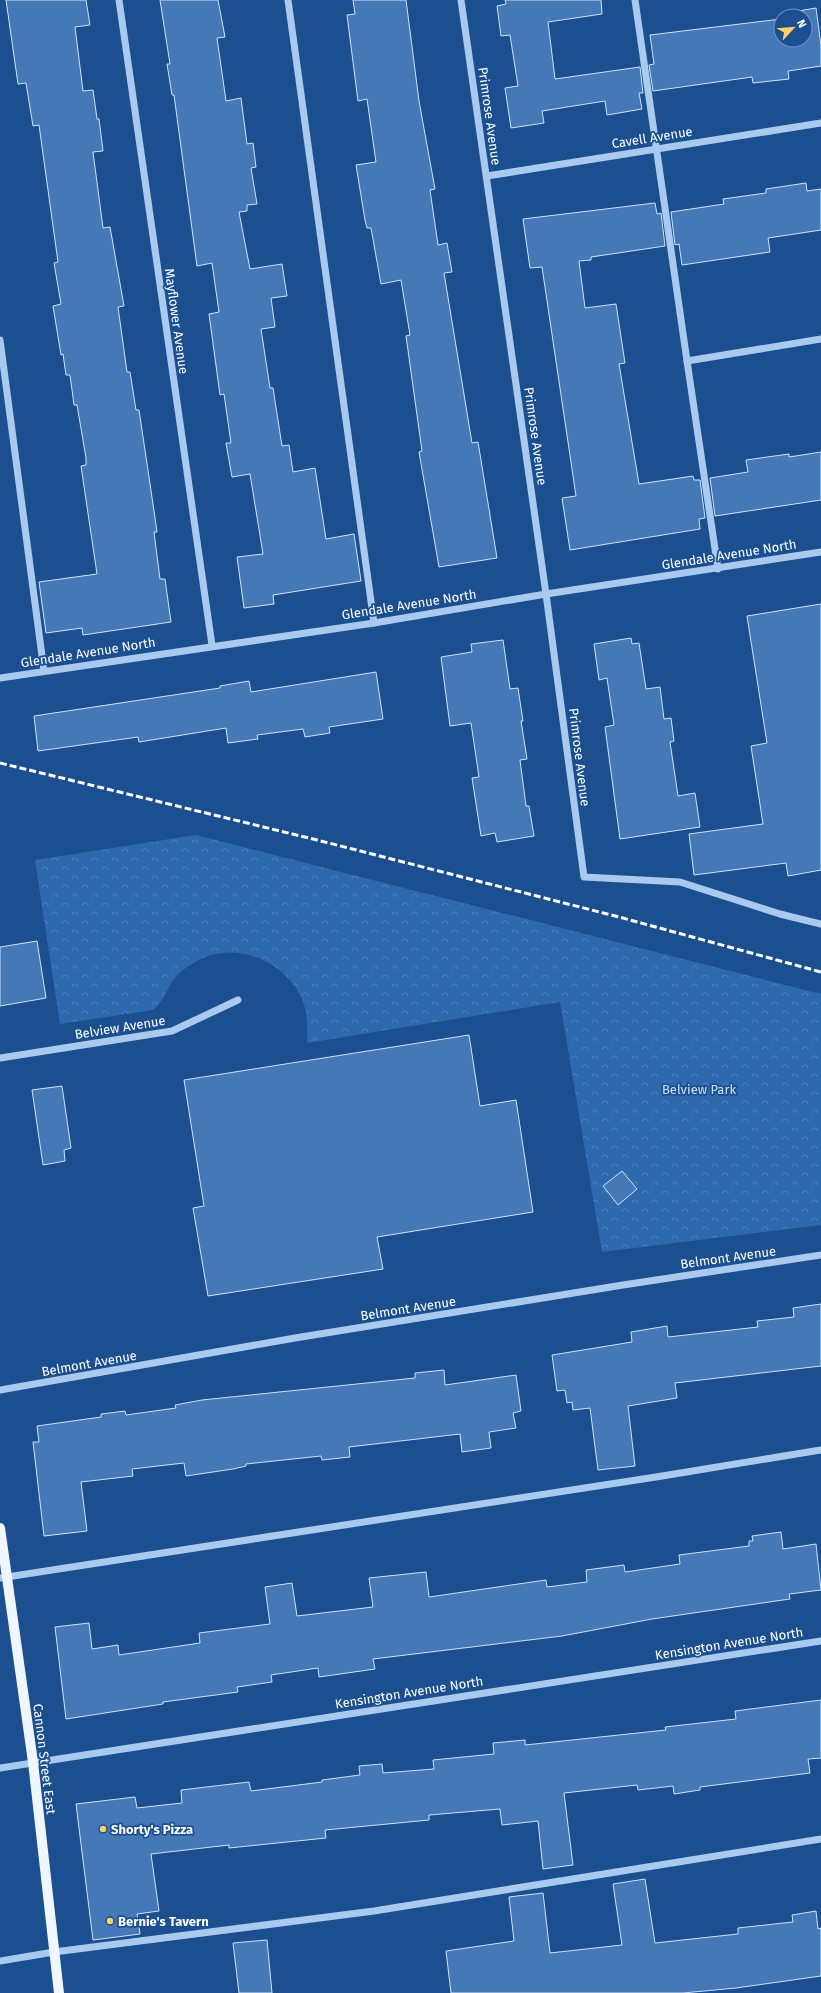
<svg xmlns="http://www.w3.org/2000/svg" width="821" height="1993" viewBox="0 0 821 1993" font-family="'Fira Sans',sans-serif">
  <defs>
    <pattern id="forest-crowns" width="20" height="18" patternUnits="userSpaceOnUse"><rect width="20" height="18" fill="#2e69ad"/><path d="M2 6a3 3 0 1 1 6 0M12 15a3 3 0 1 1 6 0" fill="none" stroke="#4d80b9"/></pattern>
  </defs>
  <rect width="100%" height="100%" fill="#1b4f8f"/>
  <path fill="url(#forest-crowns)" d="M196,835L821,994V1225L602,1252L560,1002L307,1043C308,1026 308,1009 299,993C278,956 229,940 192,964C185,968 175,976 172,982C166,992 162,1003 153,1010L60,1024L35,860Z"/>
  <g fill="#4478b7" stroke="#cfe3fa">
    <polygon points="6,0 86,0 90,25 75,27 83,91 93,90 97,119 99,119 103,151 93,152 103,228 110,227 124,306 118,307 127,372 130,372 136,410 139,410 153,504 157,532 154,532 160,579 165,579 171,622 83,635 82,628 46,633 39,582 97,574 81,466 86,465 86,458 77,405 74,405 70,375 66,375 63,354 61,355 53,306 61,304 54,263 58,262 39,125 33,126 26,83 18,84"/>
    <polygon points="160,0 218,0 225,37 217,38 226,101 241,98 247,144 253,143 256,167 251,168 257,204 247,205 247,211 239,212 250,269 282,264 287,296 271,298 275,327 261,329 270,388 273,388 282,446 289,445 293,472 315,468 326,539 354,534 361,581 273,595 274,604 244,608 237,557 263,554 250,474 232,477 226,443 231,443 224,394 220,395 209,314 219,312 212,263 197,266 174,95 172,95 167,64 170,64"/>
    <polygon points="353,0 406,0 419,101 435,189 430,190 438,245 447,243 452,272 444,273 472,443 478,442 497,558 439,567 419,452 422,451 406,336 410,335 401,280 381,284 371,228 367,228 365,220 356,165 376,162 367,99 358,101 347,15 355,14"/>
    <polygon points="505,0 601,0 602,14 548,22 555,79 640,67 643,93 639,93 642,109 607,115 605,101 542,111 544,123 511,128 505,88 518,86 510,35 501,36 497,6 506,4"/>
    <polygon points="816,8 821,46 821,66 788,71 789,79 753,83 752,77 653,91 649,65 654,64 650,35 781,19 781,40 805,40 805,16 792,16 792,12"/>
    <polygon points="806,183 807,191 821,189 821,230 768,238 770,252 682,265 679,244 675,245 671,212 724,204 723,199 766,193 766,189"/>
    <polygon points="655,203 657,214 661,213 665,246 591,257 591,260 579,261 585,308 616,304 625,363 619,364 639,484 693,476 694,480 700,480 705,518 699,519 700,529 570,550 562,498 576,496 542,267 530,268 523,219"/>
    <polygon points="821,452 821,500 715,516 710,478 748,472 746,460 789,454 789,457"/>
    <polygon points="821,604 821,870 788,876 786,863 694,875 689,834 763,824 751,746 767,743 747,616"/>
    <polygon points="631,638 632,644 639,643 646,689 660,687 664,719 671,718 674,741 670,742 678,796 695,793 700,827 620,839 605,727 614,725 607,678 599,680 594,644"/>
    <polygon points="503,640 510,689 518,688 523,721 521,721 527,759 520,760 526,806 529,806 534,836 497,842 495,833 481,836 472,778 479,777 471,723 450,726 441,657 472,652 471,644"/>
    <polygon points="376,672 383,719 329,727 330,733 305,737 303,729 257,735 258,739 228,743 226,728 139,742 138,737 38,751 34,716 220,688 220,686 249,681 251,692"/>
    <polygon points="37,941 46,998 0,1006 0,947"/>
    <polygon points="469,1035 480,1106 516,1100 533,1212 377,1237 383,1269 208,1296 193,1208 204,1206 184,1080"/>
    <polygon points="62,1086 71,1148 64,1150 65,1161 43,1165 32,1090"/>
    <polygon points="622,1171 637,1189 618,1205 603,1186"/>
    <polygon points="821,1304 821,1366 675,1383 677,1398 628,1406 635,1466 598,1470 590,1408 573,1410 572,1402 567,1403 565,1390 557,1391 552,1355 632,1342 631,1332 667,1326 668,1337 758,1327 757,1321 794,1317 793,1308"/>
    <polygon points="444,1370 445,1385 516,1375 521,1411 513,1413 516,1428 489,1432 491,1448 462,1452 460,1434 349,1447 350,1457 322,1460 321,1456 246,1464 246,1466 233,1469 186,1476 184,1463 132,1469 133,1476 81,1482 87,1531 44,1536 33,1442 39,1442 37,1426 101,1417 101,1414 125,1411 126,1415 176,1408 175,1405 202,1400 415,1378 415,1373"/>
    <polygon points="781,1532 783,1549 816,1544 821,1590 789,1594 790,1599 652,1619 562,1636 373,1659 375,1669 319,1677 318,1668 271,1675 272,1682 237,1687 238,1692 163,1702 163,1704 66,1719 55,1627 89,1623 92,1649 118,1645 119,1655 200,1643 199,1633 270,1624 265,1587 292,1583 297,1616 373,1607 369,1578 426,1572 429,1597 546,1580 547,1587 587,1582 586,1570 624,1565 625,1572 680,1564 679,1555 749,1546 749,1541 753,1541 752,1536"/>
    <polygon points="821,1700 821,1758 808,1759 810,1773 700,1787 700,1790 674,1794 673,1786 638,1790 637,1785 564,1793 573,1865 543,1869 538,1821 502,1825 500,1809 429,1815 429,1820 325,1830 326,1838 229,1848 229,1845 151,1854 159,1911 137,1914 140,1934 93,1940 76,1804 135,1797 137,1808 182,1803 181,1790 249,1782 251,1791 322,1782 322,1780 360,1775 359,1766 382,1764 383,1773 434,1769 433,1760 494,1754 493,1743 525,1740 525,1745 666,1730 665,1727 736,1719 735,1711"/>
    <polygon points="645,1879 655,1943 738,1934 738,1928 793,1922 792,1915 816,1911 818,1929 821,1928 821,1976 736,1988 683,1993 451,1993 446,1951 514,1941 509,1897 543,1893 550,1953 622,1945 613,1884"/>
    <polygon points="267,1940 272,1993 239,1993 233,1943"/>
  </g>
  <g fill="none" stroke-linecap="round" stroke-linejoin="round">
    <g stroke="#a9c9ee" stroke-width="7">
      <polyline points="119,0 212,645"/>
      <polyline points="288,0 374,623"/>
      <polyline points="461,0 546,594 584,877 680,882 780,914 821,924"/>
      <polyline points="635,0 687,361 821,339"/>
      <polyline points="487,176 821,123"/>
      <polyline points="0,340 44,671"/>
      <polyline points="687,361 718,569"/>
      <polyline points="0,678 374,623 546,594 821,552"/>
      <polyline points="0,1058 172,1031 238,1000"/>
      <polyline points="0,1390 295,1338 623,1285 821,1255"/>
      <polyline points="0,1578 656,1477 821,1450"/>
      <polyline points="0,1768 821,1641"/>
      <polyline points="0,1961 54,1952 374,1911 821,1839"/>
    </g>
    <polyline stroke="#f0f6ff" stroke-width="10" points="0,1528 33,1762 59,1993"/>
    <polyline stroke="#fff" stroke-width="3" stroke-dasharray="7 3" stroke-linecap="butt" points="0,763 317,840 619,917 821,972"/>
  </g>
  <g fill="#ffd166" stroke="#1b4f8f" stroke-width="1.5">
    <circle cx="103" cy="1829" r="4"/>
    <circle cx="110" cy="1921" r="4"/>
  </g>
  <g text-anchor="middle" stroke-width="3.5" stroke-linejoin="round" paint-order="stroke">
    <g font-size="13" fill="#fff" stroke="#1b4f8f">
      <text transform="translate(490 116) rotate(82)" y="5">Primrose Avenue</text>
      <text transform="translate(652 137) rotate(-9)" y="5">Cavell Avenue</text>
      <text transform="translate(177 321) rotate(82)" y="5">Mayflower Avenue</text>
      <text transform="translate(536 436) rotate(82)" y="5">Primrose Avenue</text>
      <text transform="translate(729 554) rotate(-9)" y="5">Glendale Avenue North</text>
      <text transform="translate(409 604) rotate(-9)" y="5">Glendale Avenue North</text>
      <text transform="translate(88 652) rotate(-9)" y="5">Glendale Avenue North</text>
      <text transform="translate(580 757) rotate(83)" y="5">Primrose Avenue</text>
      <text transform="translate(120 1027) rotate(-9)" y="5">Belview Avenue</text>
      <text transform="translate(728 1257) rotate(-8)" y="5">Belmont Avenue</text>
      <text transform="translate(408 1308) rotate(-9)" y="5">Belmont Avenue</text>
      <text transform="translate(89 1363) rotate(-10)" y="5">Belmont Avenue</text>
      <text transform="translate(729 1643) rotate(-9)" y="5">Kensington Avenue North</text>
      <text transform="translate(409 1692) rotate(-9)" y="5">Kensington Avenue North</text>
      <text transform="translate(45 1759) rotate(83)" y="5">Cannon Street East</text>
    </g>
    <g font-size="13" fill="#cfe3fa" stroke="#1b4f8f">
      <text x="699" y="1094">Belview Park</text>
    </g>
    <g font-size="13" font-weight="bold" fill="#fff" stroke="#1b4f8f" text-anchor="start">
      <text x="111" y="1834">Shorty's Pizza</text>
      <text x="118" y="1926">Bernie's Tavern</text>
    </g>
  </g>
  <g transform="translate(793 28) rotate(64)"><circle r="19" fill="#1b4f8f" stroke="#7695bc"/>
  <path d="M0-3L7 15L0 10L-7 15Z" fill="#ffd166"/>
  <text y="-6" font-size="11" font-weight="bold" text-anchor="middle" fill="#ffffff">N</text>
  </g>
</svg>
